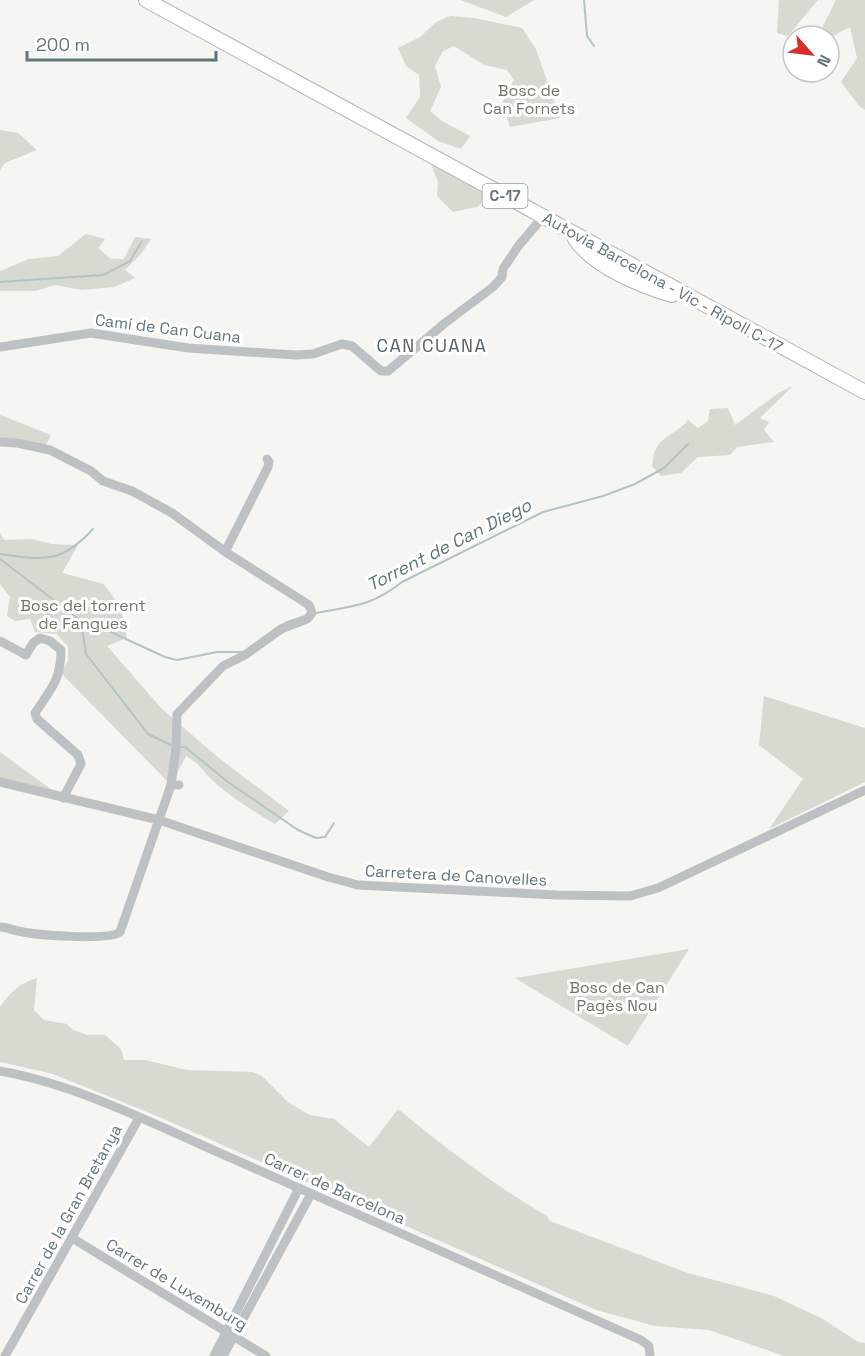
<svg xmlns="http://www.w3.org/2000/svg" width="865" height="1356" viewBox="0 0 865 1356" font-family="'Space Grotesk',sans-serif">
  <rect width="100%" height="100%" fill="#f5f5f2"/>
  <g fill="#d6dad1">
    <polygon points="460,0 534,0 506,17"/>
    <polygon points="779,0 818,0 788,36 777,33"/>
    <polygon points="836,0 865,0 865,110 859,106 841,82 857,58 850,27 829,38 829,36 818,36"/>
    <polygon points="450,16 474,18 522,28 536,49 560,118 510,127 502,103 514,80 507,70 484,65 454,46 443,51 435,66 441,87 430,111 442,121 470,136 461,149 438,141 406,118 420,97 419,75 406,66 398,48 420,37 436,22"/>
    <polygon points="0,130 18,133 37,150 5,163 0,170"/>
    <polygon points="429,159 492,193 477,207 453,212 437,196 438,182"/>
    <polygon points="86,234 105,239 98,248 111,259 124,259 135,237 151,239 141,254 125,270 135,278 114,287 82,290 55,285 36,291 0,291 0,271 29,259 58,256"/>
    <path d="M793,386L760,418L769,422L764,430L774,442L737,447L730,455L698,457L681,473L661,476L652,466C653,461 653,455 655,451C661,436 679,432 688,420L698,428L708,421L710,409L728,408L735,425L780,392Z"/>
    <polygon points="0,415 51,435 44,449 0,443"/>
    <path d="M0,532L4,540L32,539L51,544L78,545L62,573L104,584L121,608L127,638L107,646L161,708L220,759L289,811L275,824C253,811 232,798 213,781C202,770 200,764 186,756L171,785L61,673L68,661V647L57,634L35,632L30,619L15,621L7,616L10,597L0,584Z"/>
    <polygon points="764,696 865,728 865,782 769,829 803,779 759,745"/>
    <polygon points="0,752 55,792 0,780"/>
    <polygon points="689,949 628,1046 515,978"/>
    <path d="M37,978L34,1010L44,1020L67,1024L73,1030L88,1035H105L121,1049L124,1060H145L187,1070L252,1072L262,1076L289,1103L310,1115L334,1119L369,1147L398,1109C445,1148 494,1185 547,1216L550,1221L688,1273L774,1296L823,1319L858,1342L865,1343V1356H784L709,1330L655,1326L596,1310L157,1116L53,1074L0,1062V1007C11,992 18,984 37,978Z"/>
  </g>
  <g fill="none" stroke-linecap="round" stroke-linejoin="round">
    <g stroke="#b3c4c5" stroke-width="2">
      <polyline points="584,0 587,36 594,46"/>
      <polyline points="0,282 103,275 130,261 142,241"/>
      <path d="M0,554C44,560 61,564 93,529"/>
      <polyline points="0,559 81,621 86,654 148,734 173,746"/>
      <path d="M316,613C353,606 372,606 402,582L543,512L603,496L635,484L664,468L688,444"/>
      <polyline points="81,621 100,627 165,657 177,660 217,652 243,652"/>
      <polyline points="285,623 302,617"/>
      <polyline points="179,747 185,747 228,782 298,830 316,838 325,837 334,823"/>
    </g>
    <g stroke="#b0b5b7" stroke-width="16">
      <g id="highway">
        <polyline points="146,0 865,392"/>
        <path d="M575,239C594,267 641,286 672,295L676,293"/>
      </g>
    </g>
    <g stroke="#bcc2c4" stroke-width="9">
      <polyline points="0,347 91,333 188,348 296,355 313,354 342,344 352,346 381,371 388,371 445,323 493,287 502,277 503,269 519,245 543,217"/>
      <polyline points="0,442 17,443 50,450 91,471 103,481 132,491 172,513 227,553 309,605 312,613 307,619 281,629 245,655 223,666 177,714 176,748 171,785"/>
      <polyline points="227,553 227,548 268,467 269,462 267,459"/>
      <path d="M0,641L26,655L33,643L40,638L50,641L61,650C61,680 51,689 35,713L37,719L78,755L81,764L63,798"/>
      <polyline points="0,782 159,820 328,877 358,885 556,895 630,896 658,888 865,790"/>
      <path d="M0,927C6,927 12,930 18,931C35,935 108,941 120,932L171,785H179"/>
      <path d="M0,1071C83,1086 161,1128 238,1161C372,1220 507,1281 641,1340L649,1346L650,1356"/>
      <polyline points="72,1238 266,1356"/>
      <polyline points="5,1356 139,1118"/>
      <polyline points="214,1356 299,1188"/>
      <polyline points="223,1356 311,1194"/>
    </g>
    <use href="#highway" stroke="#fff" stroke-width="14"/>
  </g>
  <g text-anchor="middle" stroke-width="6" stroke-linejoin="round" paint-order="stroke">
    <rect fill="#fff" stroke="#909fa3" stroke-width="1.5" x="482.5" y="184" width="45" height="24" rx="4.5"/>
    <g font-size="15" font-weight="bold" fill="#61767c">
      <text x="505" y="201">C-17</text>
    </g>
    <g font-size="16" fill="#6d7964" stroke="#fff">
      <text x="529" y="96">Bosc de<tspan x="529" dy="18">Can Fornets</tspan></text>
      <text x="83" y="611">Bosc del torrent<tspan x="83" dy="18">de Fangues</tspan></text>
      <text x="617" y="993">Bosc de Can<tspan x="617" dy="18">Pagès Nou</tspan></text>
    </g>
    <g font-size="16" fill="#61767c" stroke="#fff">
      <text transform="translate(663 282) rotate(29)" y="6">Autovia Barcelona - Vic - Ripoll C-17</text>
      <text transform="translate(168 328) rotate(7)" y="6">Camí de Can Cuana</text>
      <text transform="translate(456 875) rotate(3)" y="6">Carretera de Canovelles</text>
      <text transform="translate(335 1188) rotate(24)" y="6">Carrer de Barcelona</text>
      <text transform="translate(68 1214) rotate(-61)" y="6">Carrer de la Gran Bretanya</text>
      <text transform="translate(177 1284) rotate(31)" y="6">Carrer de Luxemburg</text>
    </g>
    <g font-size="18" letter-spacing="1.5" fill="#536367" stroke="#fff">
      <text x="432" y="352">CAN CUANA</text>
    </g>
    <g font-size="18" font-style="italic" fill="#5c7678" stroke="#fff">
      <text transform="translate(449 545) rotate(-27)" y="6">Torrent de Can Diego</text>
    </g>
  </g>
  <g transform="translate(811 54) rotate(118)"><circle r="28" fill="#ffffff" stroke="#c0c8cb" stroke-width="1.5"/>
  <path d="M0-4.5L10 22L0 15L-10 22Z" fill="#db2e2c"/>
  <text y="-9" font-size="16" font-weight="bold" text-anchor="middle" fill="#61767c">N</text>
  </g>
  <path d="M27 51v9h189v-9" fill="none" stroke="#61767c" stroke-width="3"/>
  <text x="36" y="51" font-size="18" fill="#61767c" stroke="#ffffff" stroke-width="4.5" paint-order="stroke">200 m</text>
</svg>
